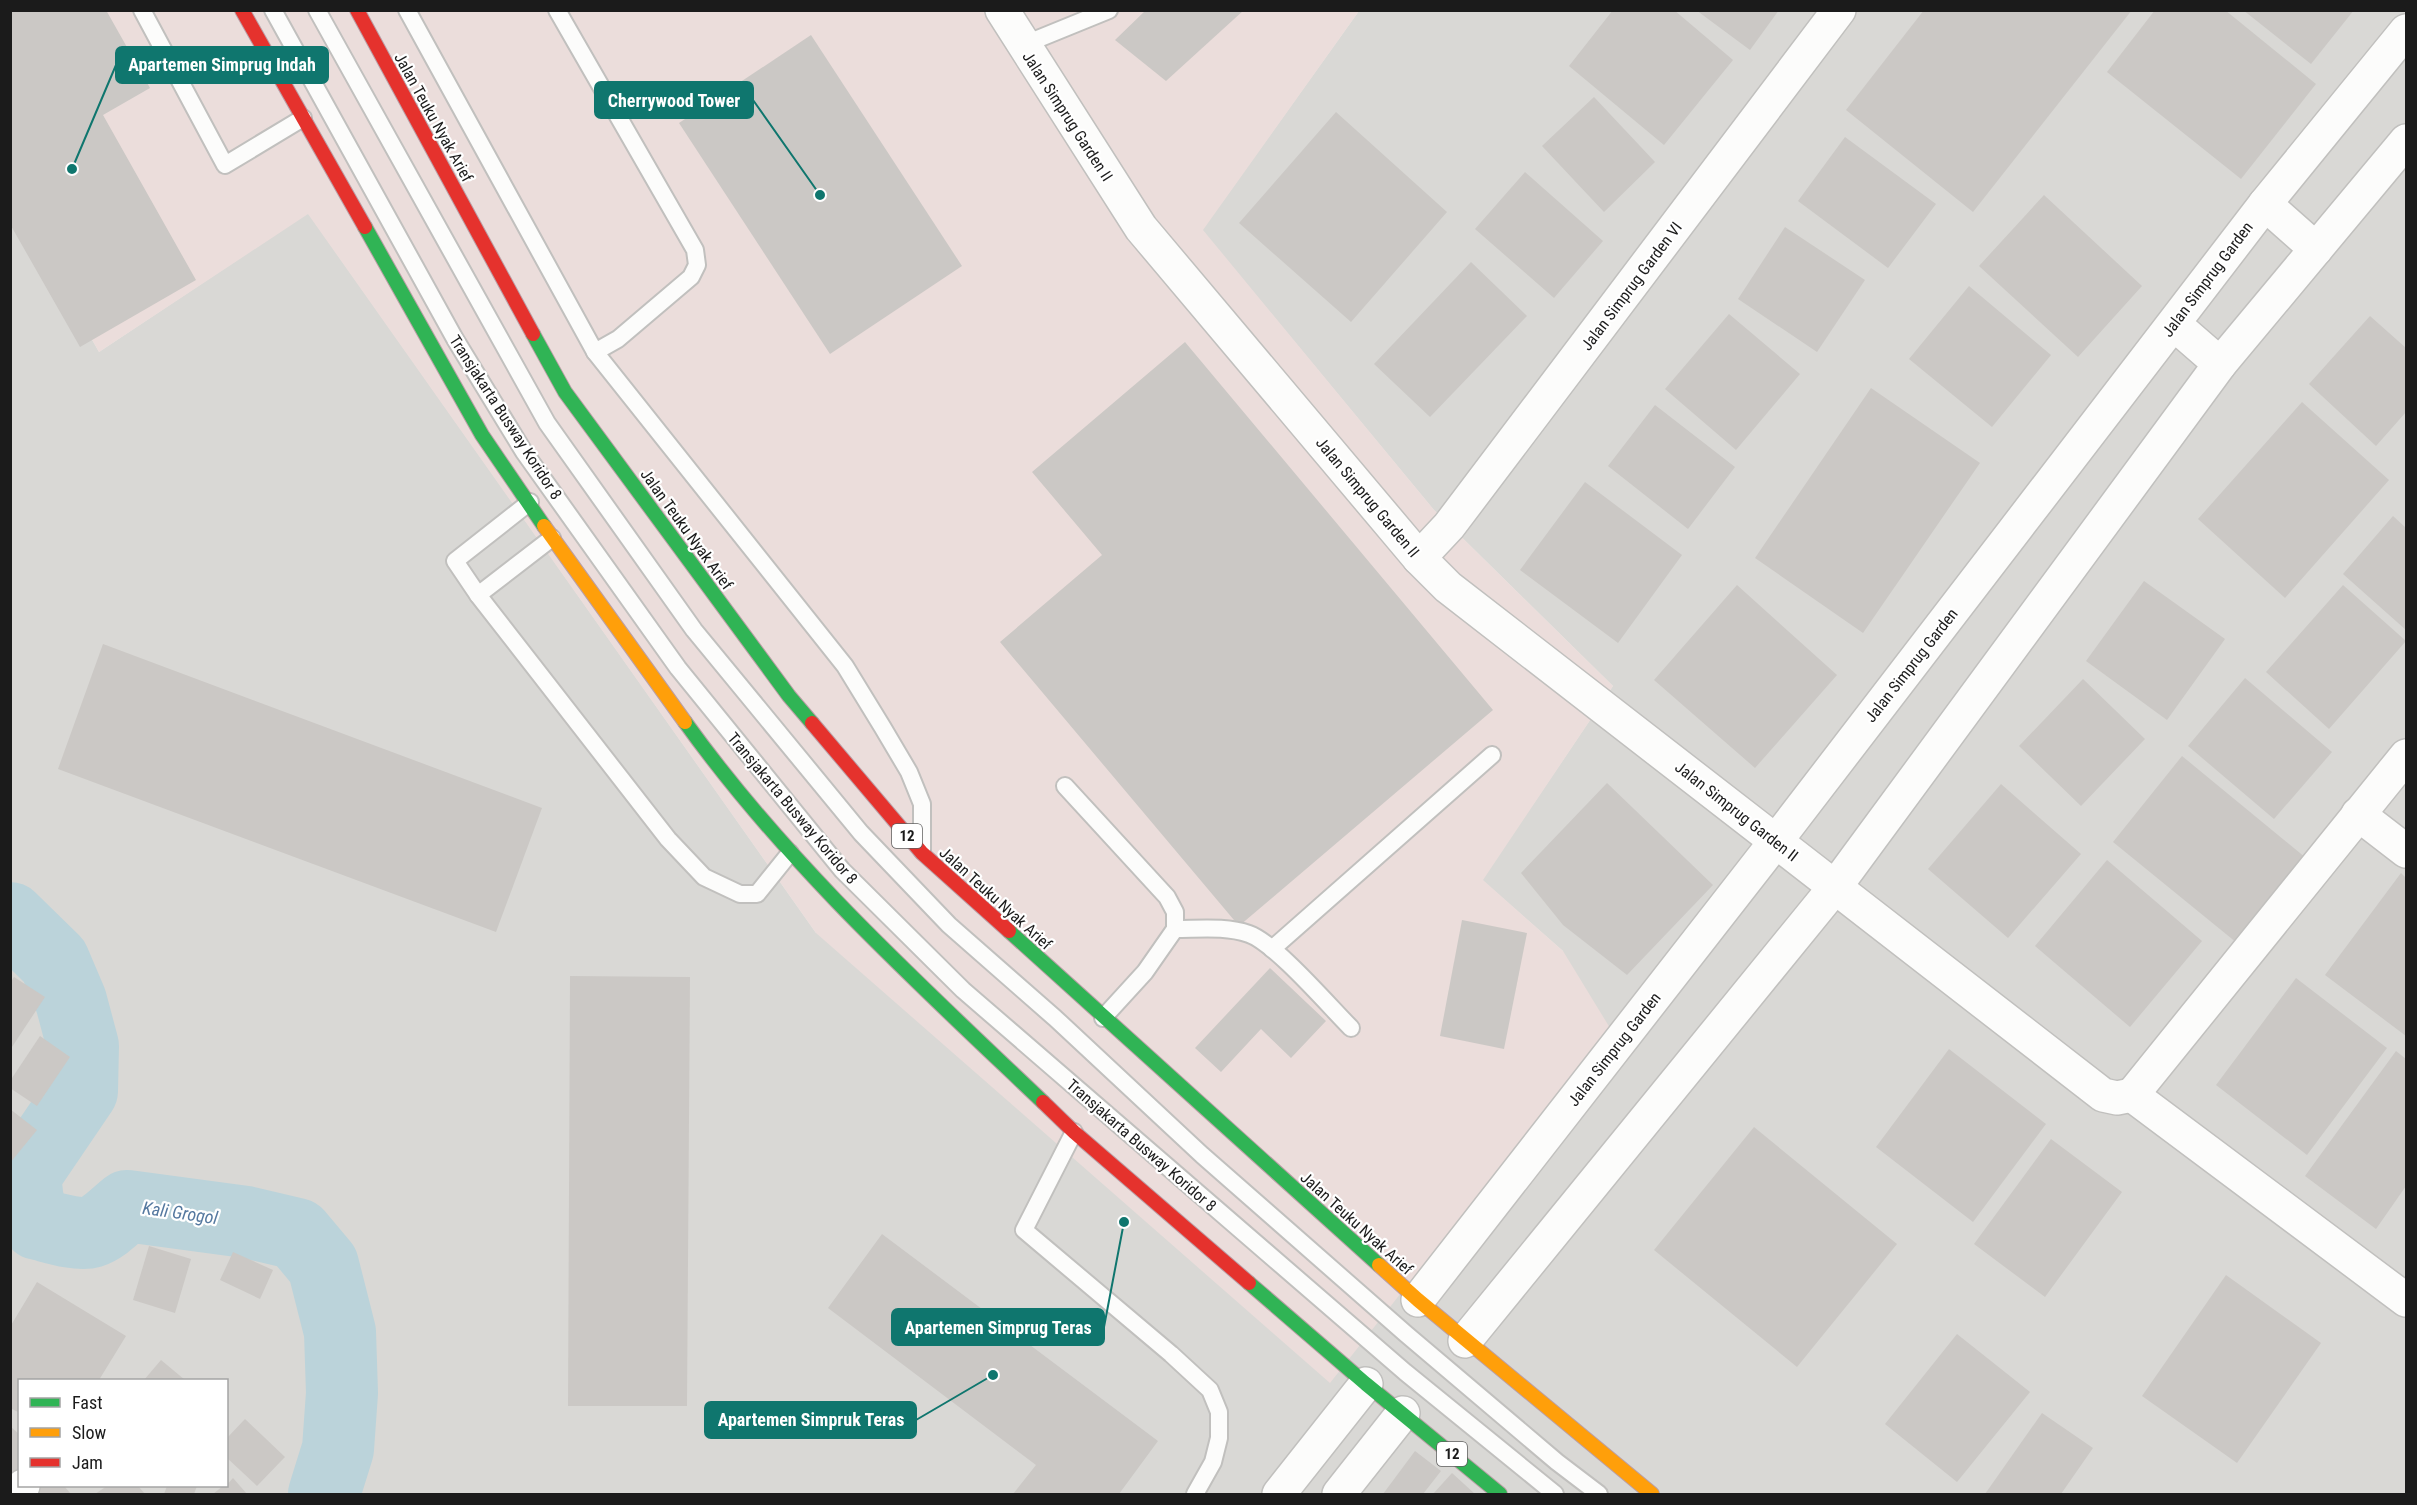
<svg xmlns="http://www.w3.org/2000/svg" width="2417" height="1505" viewBox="0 0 2417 1505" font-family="'Roboto Condensed',sans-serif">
  <rect width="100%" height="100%" fill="#eae8e4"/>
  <path fill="#d9d8d5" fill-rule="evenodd" d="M1359,11H2406V1494H11L10,195L99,352L308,213L816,933L1563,951L1482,880L1613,686L1434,510L1202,230ZM20,1380H226V1486H20Z"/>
  <polygon fill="#ebdddb" points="10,11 1359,11 1203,230 1434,510 1613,686 1483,880 1563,951 1610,1028 1330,1383 816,933 308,214 99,352 11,195"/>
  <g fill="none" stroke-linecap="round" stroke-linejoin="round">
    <path stroke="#bbd3da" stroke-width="72" d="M10,918L54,961L71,1001L83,1046L82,1091L25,1175L28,1202L38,1224C51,1227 78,1236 91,1232C104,1228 117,1214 127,1206L246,1222L297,1234L323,1265L340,1332L342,1393L338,1449L324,1494"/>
  </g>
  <g fill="#cbc8c5">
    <polygon points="10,10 106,10 150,88 103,115 196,280 80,347 10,224"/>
    <polygon points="1146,10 1244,10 1166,81 1115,40"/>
    <polygon points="1613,10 1674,10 1733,60 1664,145 1569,66"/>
    <polygon points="1696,10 1779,10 1750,50"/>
    <polygon points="1924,10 2132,10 1973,212 1846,110"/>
    <polygon points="2155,10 2225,10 2316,84 2241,179 2107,72"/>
    <polygon points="2243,10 2354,10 2311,64"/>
    <polygon points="811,35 962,266 830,354 679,123"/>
    <polygon points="1594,97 1655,162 1604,212 1542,146"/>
    <polygon points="1336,112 1447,212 1351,322 1239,223"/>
    <polygon points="1845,137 1936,204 1888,268 1798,201"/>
    <polygon points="1525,172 1603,241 1554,298 1475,229"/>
    <polygon points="2044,195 2142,286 2078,357 1979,266"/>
    <polygon points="1785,227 1865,280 1817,352 1738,299"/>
    <polygon points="1471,262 1527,316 1430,417 1374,364"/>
    <polygon points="1969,286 2051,355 1992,427 1909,359"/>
    <polygon points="1729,314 1800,374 1736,450 1665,389"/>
    <polygon points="2370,316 2406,348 2406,412 2376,446 2309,384"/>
    <polygon points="1185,342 1493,710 1239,926 1000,642 1102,555 1032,472"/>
    <polygon points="1871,388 1980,463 1863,633 1755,558"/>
    <polygon points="2302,402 2389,480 2285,598 2198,519"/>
    <polygon points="1655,405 1735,467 1688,529 1608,466"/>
    <polygon points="1585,482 1682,555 1618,643 1520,570"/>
    <polygon points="2393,516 2406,528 2406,630 2343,574"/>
    <polygon points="2144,581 2225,639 2167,720 2086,661"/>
    <polygon points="1737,585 1837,675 1755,768 1654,680"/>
    <polygon points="2343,585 2406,641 2329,729 2266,672"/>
    <polygon points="103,644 542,808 496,932 58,769"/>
    <polygon points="2245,678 2332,752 2274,819 2188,746"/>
    <polygon points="2083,679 2145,739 2081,806 2019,746"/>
    <polygon points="2182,756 2306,858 2237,943 2113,842"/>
    <polygon points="1607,783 1713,885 1627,975 1563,925 1521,873"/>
    <polygon points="2001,784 2081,854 2008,938 1928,869"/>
    <polygon points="2107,860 2202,941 2130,1027 2035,946"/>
    <polygon points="2401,873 2406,878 2406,1036 2325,975"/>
    <polygon points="1462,920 1527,933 1504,1049 1440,1036"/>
    <polygon points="1270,968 1326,1021 1291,1058 1261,1029 1221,1072 1195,1048"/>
    <polygon points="570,976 690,977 687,1406 568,1406"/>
    <polygon points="14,977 45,997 10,1050 10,983"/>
    <polygon points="2296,978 2387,1048 2307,1155 2216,1085"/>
    <polygon points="40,1036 70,1057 37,1106 10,1088 10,1081"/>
    <polygon points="1949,1049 2046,1124 1973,1222 1876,1147"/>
    <polygon points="2396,1051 2406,1059 2406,1186 2376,1229 2305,1176"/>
    <polygon points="10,1109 37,1130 10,1163"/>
    <polygon points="1754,1127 1897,1244 1797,1367 1654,1250"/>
    <polygon points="2051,1139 2122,1192 2045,1297 1974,1244"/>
    <polygon points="882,1234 1158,1441 1119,1494 1013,1494 1036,1465 828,1308"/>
    <polygon points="149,1246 191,1259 175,1313 133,1300"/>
    <polygon points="233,1252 273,1270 260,1299 220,1280"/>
    <polygon points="2226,1275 2321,1343 2237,1463 2142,1396"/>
    <polygon points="37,1282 126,1336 99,1380 20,1380 20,1413 10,1408 10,1327"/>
    <polygon points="1957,1334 2030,1392 1957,1482 1885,1424"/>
    <polygon points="161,1360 185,1380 144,1380"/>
    <polygon points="2042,1413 2093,1448 2061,1494 1985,1494"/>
    <polygon points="245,1419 285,1457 257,1486 226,1457 226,1439"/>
    <polygon points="10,1426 20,1435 20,1468 10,1477"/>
    <polygon points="1415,1451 1441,1471 1423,1494 1383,1494"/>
    <polygon points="1452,1473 1475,1494 1433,1494"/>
    <polygon points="233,1478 247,1494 213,1494 223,1486 226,1486"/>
    <polygon points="39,1486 64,1486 71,1494 28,1494"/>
    <polygon points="107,1486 138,1486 145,1494 95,1494"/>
    <polygon points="167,1486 197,1486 194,1494 164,1494"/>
  </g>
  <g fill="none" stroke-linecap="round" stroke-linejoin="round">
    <g stroke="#c1c0be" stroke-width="20">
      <g id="lane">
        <polyline points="142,10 225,165 303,118"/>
        <polyline points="273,10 455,339 524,452 678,668 842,870 963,990 1405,1372 1555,1494"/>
        <polyline points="317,10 547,423 694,630 861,833 949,925 1055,1018 1202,1155 1406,1334 1557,1462 1599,1494"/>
        <polyline points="407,10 595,352 845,666 883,728 909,772 922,804 922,850"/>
        <polyline points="557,10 695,250 697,265 691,277 618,339 595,352"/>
        <polyline points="1023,45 1109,10"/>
        <polyline points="530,502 455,561 478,595 668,839 704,877 740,894 757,894 790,853"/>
        <polyline points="478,595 552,538"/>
        <polyline points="1065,786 1167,897 1175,912 1175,929 1145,972 1103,1018"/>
        <path d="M1175,929C1200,929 1226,926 1249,934C1275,943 1329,1006 1351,1028"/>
        <polyline points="1272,949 1492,755"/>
        <polyline points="1074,1132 1024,1230 1171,1354 1210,1390 1219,1412 1219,1438 1213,1462 1195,1494"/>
      </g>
    </g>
    <g stroke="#c1c0be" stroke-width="36">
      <g id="street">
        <polyline points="1002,10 1141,228 1419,558 1448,587 2103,1095 2117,1098 2132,1095"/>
        <polyline points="2265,204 2316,249"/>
        <polyline points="2174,324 2220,364"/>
        <polyline points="1419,558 1449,526 1839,10"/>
        <polyline points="2358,814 2406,851"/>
        <polyline points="2132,1095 2406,756"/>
        <polyline points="2132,1095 2406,1300"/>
        <polyline points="1418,1300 1776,841 2265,204 2406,31"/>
        <polyline points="1465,1341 1835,887 2220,364 2406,141"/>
        <polyline points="14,1494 23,1486"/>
        <polyline points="1279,1494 1366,1384"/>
        <polyline points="1339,1494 1403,1413"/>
      </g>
    </g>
    <g stroke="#bb9fa6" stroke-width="16">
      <g id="fast">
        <polyline points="365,227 482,435 544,526"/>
        <polyline points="533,334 565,392 789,696 812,723"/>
        <path d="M685,722C787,864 917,982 1043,1102"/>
        <polyline points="1009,931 1379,1265"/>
        <polyline points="1249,1283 1366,1384 1500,1494"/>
      </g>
    </g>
    <g stroke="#bb9fa6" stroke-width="16">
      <g id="slow">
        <polyline points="544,526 685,722"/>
        <polyline points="1379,1265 1418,1300 1652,1494"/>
      </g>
    </g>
    <g stroke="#bb9fa6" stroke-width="16">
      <g id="jam">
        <polyline points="242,10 365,227"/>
        <polyline points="357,10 533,334"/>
        <polyline points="812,723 922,853 1009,931"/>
        <polyline points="1043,1102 1074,1132 1249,1283"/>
      </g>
    </g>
    <use href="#lane" stroke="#fcfcfb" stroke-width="16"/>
    <use href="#street" stroke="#fcfcfb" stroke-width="33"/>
    <use href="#fast" stroke="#30b455" stroke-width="14"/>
    <use href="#slow" stroke="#ff9f0a" stroke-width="14"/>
    <use href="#jam" stroke="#e5322d" stroke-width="14"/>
  </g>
  <g text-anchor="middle" stroke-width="4.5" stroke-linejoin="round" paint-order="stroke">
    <g fill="#fff" stroke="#5f5f5f" stroke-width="1.5">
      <rect x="892" y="824" width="30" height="24" rx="4.5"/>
      <rect x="1437" y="1442" width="30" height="24" rx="4.5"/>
    </g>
    <g font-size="15" font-weight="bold" fill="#1b1b1b">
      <text x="907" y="841">12</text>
      <text x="1452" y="1459">12</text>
    </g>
    <g font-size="16" fill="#1b1b1b" stroke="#fff">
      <text transform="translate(1068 116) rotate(57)" y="6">Jalan Simprug Garden II</text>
      <text transform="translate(434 117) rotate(61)" y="6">Jalan Teuku Nyak Arief</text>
      <text transform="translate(2207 279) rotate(-53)" y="6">Jalan Simprug Garden</text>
      <text transform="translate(1631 286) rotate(-53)" y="6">Jalan Simprug Garden VI</text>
      <text transform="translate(506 417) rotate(57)" y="6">Transjakarta Busway Koridor 8</text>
      <text transform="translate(1368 497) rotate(50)" y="6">Jalan Simprug Garden II</text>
      <text transform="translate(687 529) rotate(54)" y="6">Jalan Teuku Nyak Arief</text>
      <text transform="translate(1911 665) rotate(-52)" y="6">Jalan Simprug Garden</text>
      <text transform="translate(793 808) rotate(50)" y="6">Transjakarta Busway Koridor 8</text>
      <text transform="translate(1737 811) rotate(38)" y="6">Jalan Simprug Garden II</text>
      <text transform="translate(996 898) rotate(42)" y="6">Jalan Teuku Nyak Arief</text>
      <text transform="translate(1614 1049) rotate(-52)" y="6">Jalan Simprug Garden</text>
      <text transform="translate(1142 1145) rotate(41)" y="6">Transjakarta Busway Koridor 8</text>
      <text transform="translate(1357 1223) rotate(42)" y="6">Jalan Teuku Nyak Arief</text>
    </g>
    <g font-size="18" font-style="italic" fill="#54789f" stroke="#fff">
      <text transform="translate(180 1213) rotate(8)" y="6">Kali Grogol</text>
    </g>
  </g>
  <path fill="none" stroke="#0f766e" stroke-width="2" d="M72 169L116 65M820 195L753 100M1124 1222L1104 1327M993 1375L916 1420"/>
  <g fill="#0f766e" stroke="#fff" stroke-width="2">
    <circle cx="72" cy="169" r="6"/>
    <circle cx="820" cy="195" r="6"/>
    <circle cx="1124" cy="1222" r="6"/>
    <circle cx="993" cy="1375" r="6"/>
  </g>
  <g fill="#0f766e" stroke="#0f766e" stroke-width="2">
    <rect x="116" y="47" width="212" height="36" rx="6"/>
    <rect x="595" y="82" width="158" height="36" rx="6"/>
    <rect x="892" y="1309" width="212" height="36" rx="6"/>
    <rect x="705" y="1402" width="211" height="36" rx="6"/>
  </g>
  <g font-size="18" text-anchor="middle" font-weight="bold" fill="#fff">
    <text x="222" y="71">Apartemen Simprug Indah</text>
    <text x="674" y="107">Cherrywood Tower</text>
    <text x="998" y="1334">Apartemen Simprug Teras</text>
    <text x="811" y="1426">Apartemen Simpruk Teras</text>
  </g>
  <rect width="2417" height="1505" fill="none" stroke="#1b1b1b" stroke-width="24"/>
  <rect x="18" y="1379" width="210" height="108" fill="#ffffff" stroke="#a4a4a4" stroke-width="1.5"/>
  <rect x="30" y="1398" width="30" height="9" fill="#30b455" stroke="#a4a4a4" stroke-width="1.5"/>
  <text x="72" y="1409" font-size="18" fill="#1b1b1b">Fast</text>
  <rect x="30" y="1428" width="30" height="9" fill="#ff9f0a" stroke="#a4a4a4" stroke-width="1.5"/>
  <text x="72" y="1439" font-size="18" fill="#1b1b1b">Slow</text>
  <rect x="30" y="1458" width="30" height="9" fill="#e5322d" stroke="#a4a4a4" stroke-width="1.5"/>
  <text x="72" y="1469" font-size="18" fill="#1b1b1b">Jam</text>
</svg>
